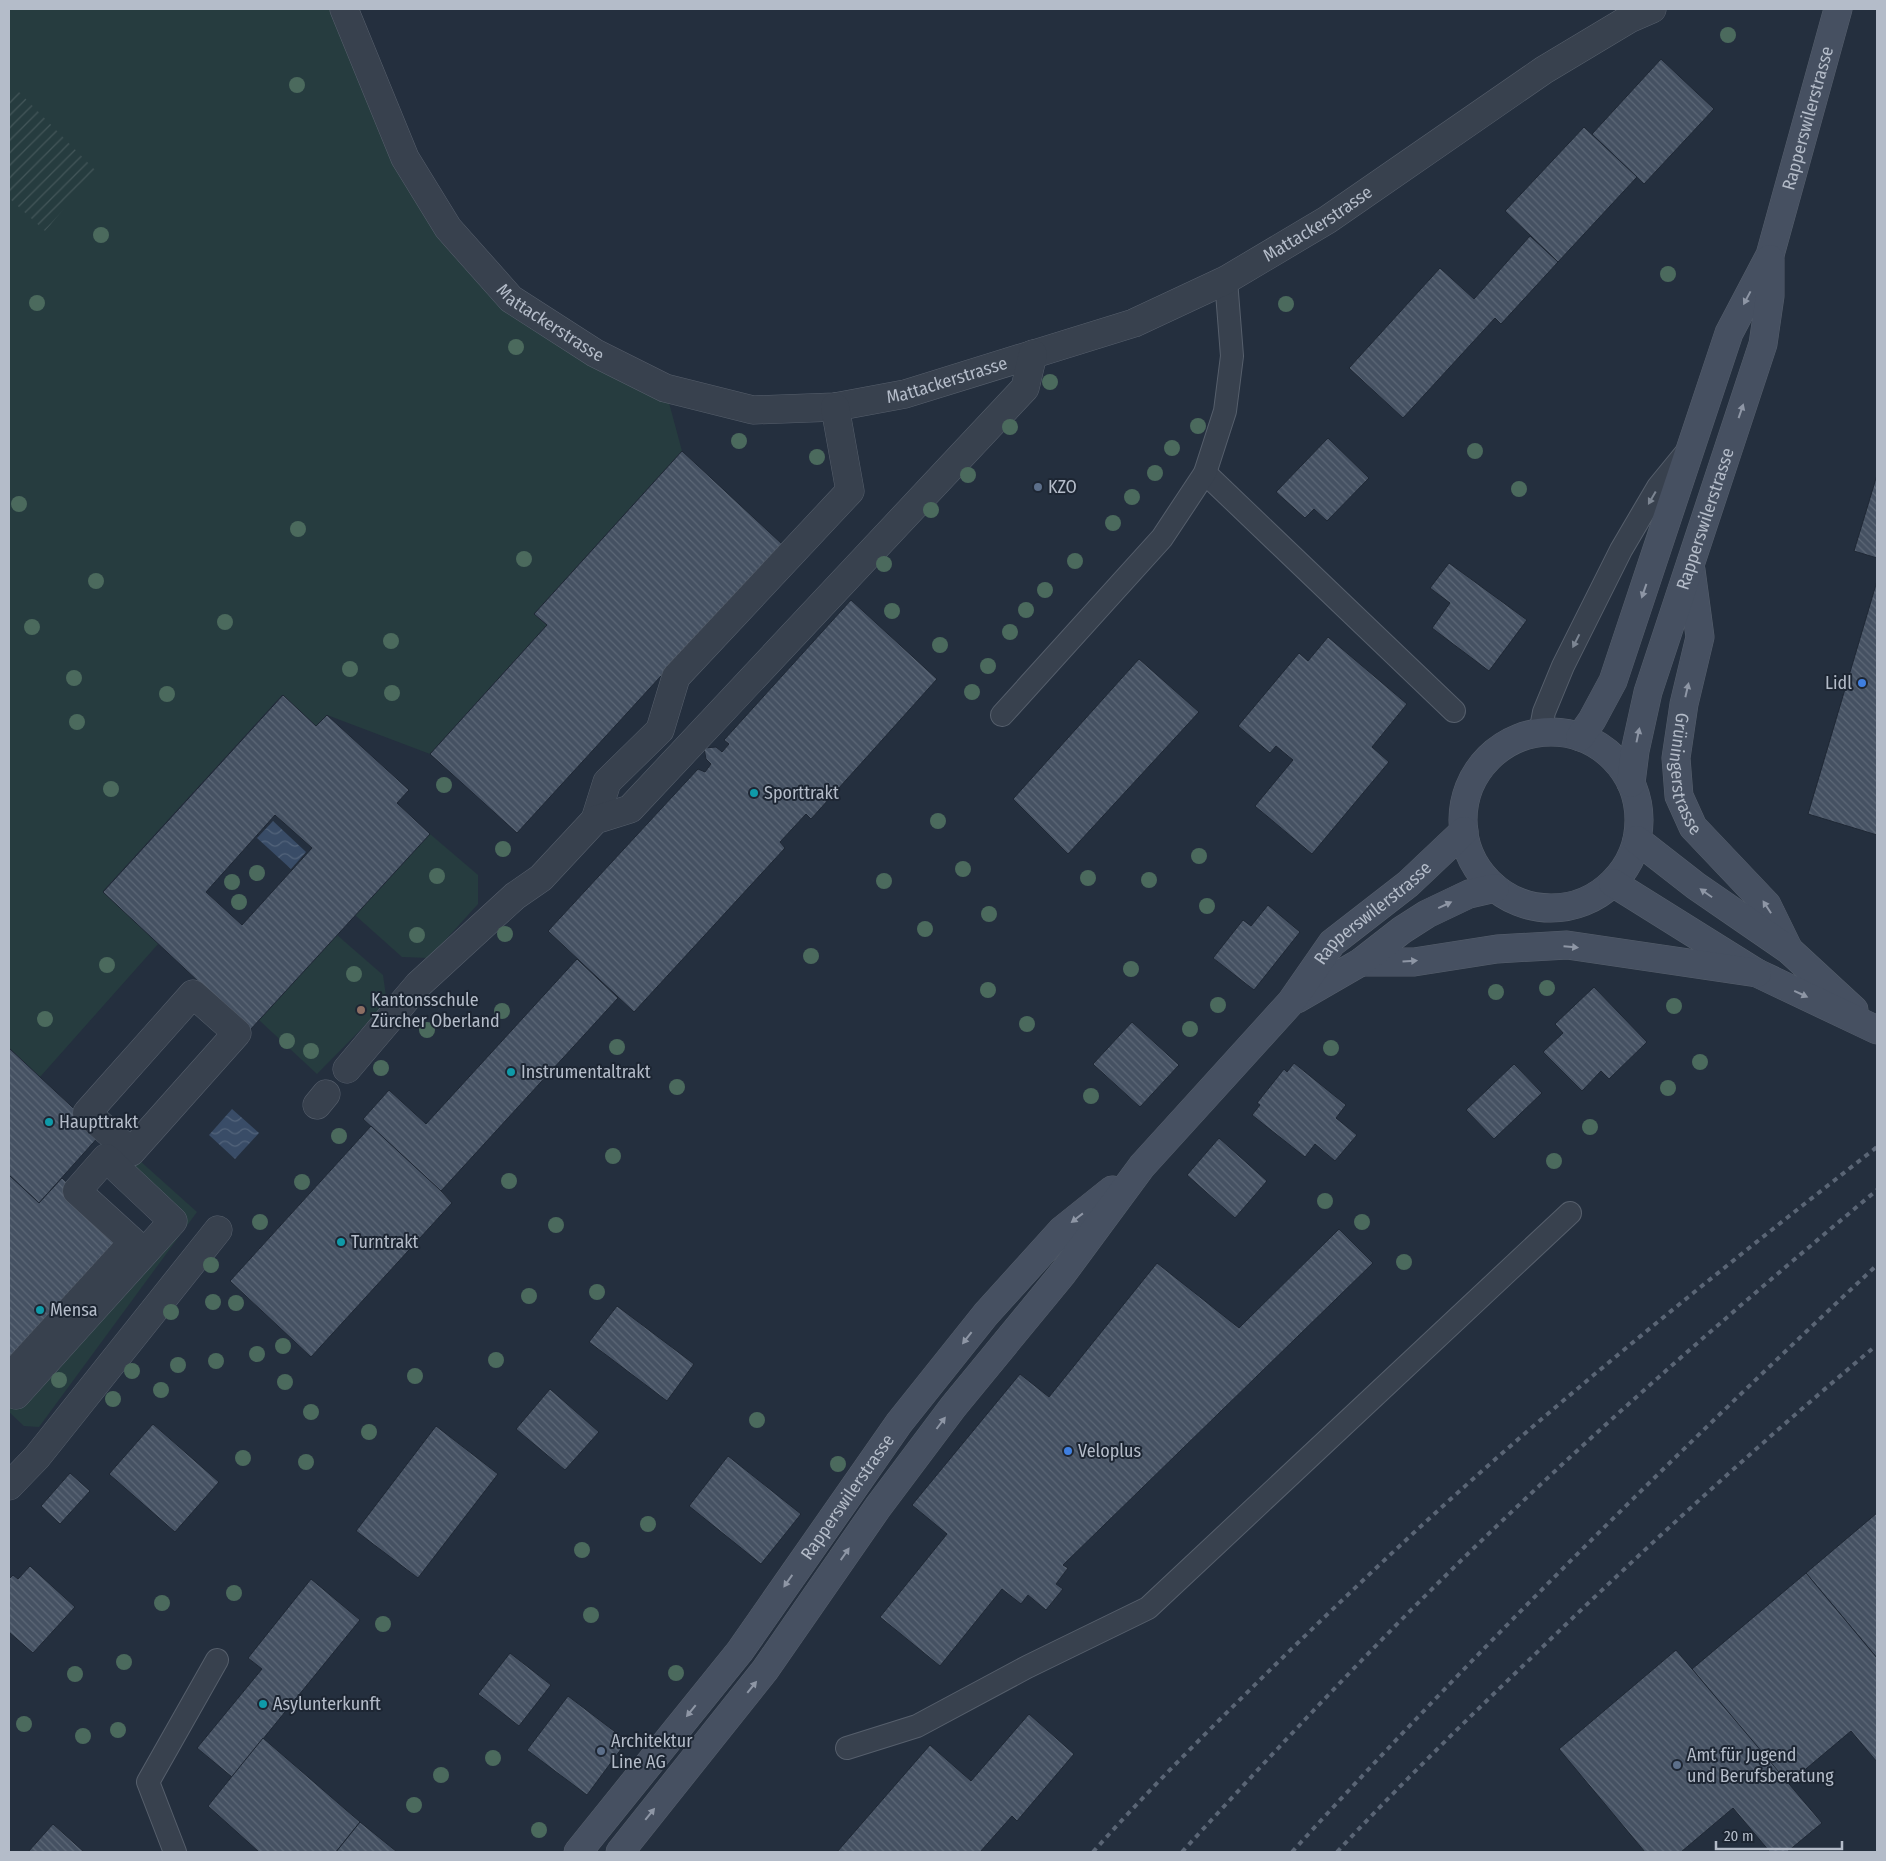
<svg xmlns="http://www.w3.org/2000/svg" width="1886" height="1861" viewBox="0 0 1886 1861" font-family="'Fira Sans Condensed',sans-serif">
  <defs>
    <pattern id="garden-furrows" width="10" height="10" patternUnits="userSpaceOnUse" patternTransform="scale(1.25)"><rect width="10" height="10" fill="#263c3f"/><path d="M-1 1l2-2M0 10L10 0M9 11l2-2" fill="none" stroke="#435659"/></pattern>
    <pattern id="water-waves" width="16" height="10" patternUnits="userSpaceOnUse" patternTransform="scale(1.25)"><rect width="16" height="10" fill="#394c67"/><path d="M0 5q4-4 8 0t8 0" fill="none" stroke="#53647b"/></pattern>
    <pattern id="building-back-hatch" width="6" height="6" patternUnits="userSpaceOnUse" patternTransform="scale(1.25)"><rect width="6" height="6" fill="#455162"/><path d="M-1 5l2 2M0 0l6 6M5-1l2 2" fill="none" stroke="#5d6877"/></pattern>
  </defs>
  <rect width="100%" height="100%" fill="#242f3e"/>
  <g fill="#263c3f">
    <polygon points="9,9 344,9 405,158 511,299 665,388 682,451 534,614 547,625 430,754 327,715 316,726 282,695 103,891 159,943 40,1077 9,1048"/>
    <polygon points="430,834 478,875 478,904 429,958 402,957 355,915"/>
    <polygon points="337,935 383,975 387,1003 317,1074 259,1020"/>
    <polygon points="120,1143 197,1212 39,1427 24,1426 9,1412 9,1388 173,1222 106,1158"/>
  </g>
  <polygon fill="url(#garden-furrows)" points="18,91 96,171 45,231 9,198 9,102"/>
  <g fill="url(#water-waves)">
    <polygon points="273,821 306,852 291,869 257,838"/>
    <polygon points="232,1109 259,1133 235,1159 209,1135"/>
  </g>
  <g fill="url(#building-back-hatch)" stroke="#1f2835" fill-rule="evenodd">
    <polygon points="1661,59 1714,109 1644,184 1592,134"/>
    <polygon points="1584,127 1637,177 1558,262 1505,211"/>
    <polygon points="1530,236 1558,262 1501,324 1495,318 1403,418 1349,368 1440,268 1474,299"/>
    <polygon points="1328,438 1369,478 1327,521 1314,509 1305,518 1276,492"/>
    <polygon points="682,451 782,544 517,833 430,754 547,625 534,614"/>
    <polygon points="1877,475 1877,558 1854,551"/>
    <polygon points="1449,563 1527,620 1489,671 1432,628 1450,603 1430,588"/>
    <polygon points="1877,581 1877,835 1808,814"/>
    <polygon points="851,600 937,679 811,819 806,814 780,842 785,848 634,1012 548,931 698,769 705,772 711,764 706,759 704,748 716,747 722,752 729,744 724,740"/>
    <polygon points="1328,637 1407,704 1372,747 1389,762 1312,854 1255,806 1293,760 1276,746 1270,753 1238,726 1299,653 1308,661"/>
    <polygon points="1139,659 1199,712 1068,854 1013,799"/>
    <path d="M283,695L316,726L327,715L409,790L397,803L430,834L250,1030L103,892ZM275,815L312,848L242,925L206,892Z"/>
    <polygon points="1268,905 1300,932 1254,990 1213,958 1243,920 1251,926"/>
    <polygon points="577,959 618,998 441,1191 363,1119 389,1090 426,1124"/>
    <polygon points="1594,987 1647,1042 1609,1079 1601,1071 1582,1091 1543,1052 1563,1033 1555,1024"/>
    <polygon points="1132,1022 1179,1065 1140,1107 1093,1064"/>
    <polygon points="9,1048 101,1134 39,1203 9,1175"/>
    <polygon points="1294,1063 1346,1105 1336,1118 1357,1135 1335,1161 1315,1144 1305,1157 1252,1115 1260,1105 1257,1103 1284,1069 1287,1072"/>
    <polygon points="1514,1064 1542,1093 1494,1139 1466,1110"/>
    <polygon points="371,1126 441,1191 452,1203 311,1357 230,1281"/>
    <polygon points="1219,1138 1267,1181 1235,1218 1187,1175"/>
    <polygon points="9,1175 39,1203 62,1178 133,1242 9,1378"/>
    <polygon points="1339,1229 1373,1263 1063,1565 1068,1568 1056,1584 1063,1589 1046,1610 1028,1595 1021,1604 1002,1589 940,1666 880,1617 947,1534 912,1505 1020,1374 1049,1397 1157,1263 1239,1328"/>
    <polygon points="617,1306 694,1364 667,1401 589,1342"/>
    <polygon points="550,1389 599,1432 565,1470 516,1429"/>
    <polygon points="153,1424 219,1482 175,1532 109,1474"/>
    <polygon points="436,1426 498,1474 418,1578 356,1531"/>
    <polygon points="728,1456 801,1514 761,1564 689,1506"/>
    <polygon points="70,1473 90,1491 60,1524 41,1506"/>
    <polygon points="1877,1513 1877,1658 1806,1573"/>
    <polygon points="30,1566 75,1607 33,1653 9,1632 9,1579 13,1575 18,1579"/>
    <polygon points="1806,1573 1877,1658 1877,1762 1851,1731 1788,1784 1692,1669"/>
    <polygon points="311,1579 360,1620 232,1777 197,1748 262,1669 248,1658"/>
    <polygon points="1676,1650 1822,1823 1787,1852 1770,1852 1733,1808 1681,1852 1645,1852 1559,1749"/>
    <polygon points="510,1653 551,1685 519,1726 478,1694"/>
    <polygon points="568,1696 627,1741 587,1795 527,1750"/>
    <polygon points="1029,1714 1074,1754 1017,1821 1012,1816 980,1852 837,1852 930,1745 971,1781"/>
    <polygon points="263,1738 360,1822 336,1852 259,1852 208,1806"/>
    <polygon points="360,1822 397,1852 336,1852"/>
    <polygon points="53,1824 84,1852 28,1852"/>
  </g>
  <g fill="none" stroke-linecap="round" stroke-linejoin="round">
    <g stroke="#565f6c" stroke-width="24">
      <g id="lane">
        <polyline points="1205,473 1454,711"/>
        <polyline points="1002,715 1162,538 1205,473 1225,411 1232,356 1226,280"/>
        <polyline points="1540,733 1544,712 1563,666 1621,550 1658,487 1685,454"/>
        <polyline points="847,1748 917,1726 1027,1667 1148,1608 1570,1213"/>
        <polyline points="175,1852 148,1782 217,1660"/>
      </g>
    </g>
    <g stroke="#565f6c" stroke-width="29">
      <g id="street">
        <path id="s1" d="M344,9L405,158L448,228L511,299L595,353L665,388L753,410L835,407L905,394L1134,323L1226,280L1327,220L1544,70L1629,19L1652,9"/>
        <polyline points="595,820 607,782 660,730 676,677 850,491 835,407"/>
        <polygon points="193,994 237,1033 131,1152 87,1113"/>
        <polyline points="347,1069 418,985 515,896 541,878 595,820 630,809 1025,388 1033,354"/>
        <polyline points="317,1105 326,1094"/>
        <polyline points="9,1378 133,1242 77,1191 106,1158 173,1221 16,1395 9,1388"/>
        <polyline points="9,1486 37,1457 218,1230"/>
      </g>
    </g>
    <g stroke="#565f6c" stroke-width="29">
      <g id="secondary">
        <path id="s2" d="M1691,570L1700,637L1684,704L1676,758L1679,796L1693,827L1767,905L1789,950"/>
        <circle cx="1551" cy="820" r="88"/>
        <path id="s3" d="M1580,737L1592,720L1613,681L1729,333L1770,255L1838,9"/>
        <path id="s4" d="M1631,783L1635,751L1648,692L1763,344L1770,296V259"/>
        <polyline points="1637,840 1696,886 1789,950 1854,1010"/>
        <polyline points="1613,883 1757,973 1877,1030"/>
        <polyline points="1361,962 1414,962 1497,949 1567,945 1757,973"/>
        <polyline points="1297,999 1361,962 1402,930 1427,914 1469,894 1495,888"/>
        <path id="s5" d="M578,1852L740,1651L899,1423L986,1314L1062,1230L1112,1190"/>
        <path id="s6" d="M620,1852L765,1670L878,1507L953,1407L1063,1273L1142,1166L1291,1002L1332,943L1408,884L1464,831"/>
      </g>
    </g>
    <use href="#lane" stroke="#38414e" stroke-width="22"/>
    <use href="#street" stroke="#38414e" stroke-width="28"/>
    <use href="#secondary" stroke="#465061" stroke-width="28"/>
    <g stroke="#5a6575" stroke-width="4" stroke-dasharray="5 5" stroke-linecap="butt">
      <path d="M1093,1852C1150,1788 1213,1726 1274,1666C1353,1589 1432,1514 1515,1442C1633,1340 1754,1243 1877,1147"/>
      <path d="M1182,1852C1260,1767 1339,1682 1421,1600C1566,1455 1720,1321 1877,1190"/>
      <path d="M1292,1852C1478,1648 1675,1454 1877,1265"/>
      <path d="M1337,1852C1398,1787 1462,1724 1527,1662C1638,1554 1753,1449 1872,1349"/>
    </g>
  </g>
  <g fill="#4b6a5d">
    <circle cx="1728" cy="35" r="8"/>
    <circle cx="297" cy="85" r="8"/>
    <circle cx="101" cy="235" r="8"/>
    <circle cx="1668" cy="274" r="8"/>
    <circle cx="37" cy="303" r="8"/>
    <circle cx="1286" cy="304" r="8"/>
    <circle cx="516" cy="347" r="8"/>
    <circle cx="1050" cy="382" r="8"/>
    <circle cx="1198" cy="426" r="8"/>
    <circle cx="1010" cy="427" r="8"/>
    <circle cx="739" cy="441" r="8"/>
    <circle cx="1172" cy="448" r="8"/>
    <circle cx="1475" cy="451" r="8"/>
    <circle cx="817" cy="457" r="8"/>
    <circle cx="1155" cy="473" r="8"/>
    <circle cx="968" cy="475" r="8"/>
    <circle cx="1519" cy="489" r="8"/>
    <circle cx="1132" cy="497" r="8"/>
    <circle cx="19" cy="504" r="8"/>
    <circle cx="931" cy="510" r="8"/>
    <circle cx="1113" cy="523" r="8"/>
    <circle cx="298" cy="529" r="8"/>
    <circle cx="524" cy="559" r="8"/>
    <circle cx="1075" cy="561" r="8"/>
    <circle cx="884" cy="564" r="8"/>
    <circle cx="96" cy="581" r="8"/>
    <circle cx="1045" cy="590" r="8"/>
    <circle cx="1026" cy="610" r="8"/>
    <circle cx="892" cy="611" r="8"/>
    <circle cx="225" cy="622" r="8"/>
    <circle cx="32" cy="627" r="8"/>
    <circle cx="1010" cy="632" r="8"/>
    <circle cx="391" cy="641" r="8"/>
    <circle cx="940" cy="645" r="8"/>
    <circle cx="988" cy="666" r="8"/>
    <circle cx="350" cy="669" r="8"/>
    <circle cx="74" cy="678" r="8"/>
    <circle cx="972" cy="692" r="8"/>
    <circle cx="392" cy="693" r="8"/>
    <circle cx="167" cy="694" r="8"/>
    <circle cx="77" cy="722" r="8"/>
    <circle cx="444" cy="785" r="8"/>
    <circle cx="111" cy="789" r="8"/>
    <circle cx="938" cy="821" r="8"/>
    <circle cx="503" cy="849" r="8"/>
    <circle cx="1199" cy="856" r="8"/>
    <circle cx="963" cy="869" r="8"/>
    <circle cx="257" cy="873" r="8"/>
    <circle cx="437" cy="876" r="8"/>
    <circle cx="1088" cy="878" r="8"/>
    <circle cx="1149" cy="880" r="8"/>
    <circle cx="884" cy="881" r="8"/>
    <circle cx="232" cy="882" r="8"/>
    <circle cx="239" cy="902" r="8"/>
    <circle cx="1207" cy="906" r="8"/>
    <circle cx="989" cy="914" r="8"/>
    <circle cx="925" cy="929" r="8"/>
    <circle cx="505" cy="934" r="8"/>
    <circle cx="417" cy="935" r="8"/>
    <circle cx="811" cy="956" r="8"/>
    <circle cx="107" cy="965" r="8"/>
    <circle cx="1131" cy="969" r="8"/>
    <circle cx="354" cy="974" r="8"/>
    <circle cx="1547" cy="988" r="8"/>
    <circle cx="988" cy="990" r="8"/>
    <circle cx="1496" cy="992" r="8"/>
    <circle cx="1218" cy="1005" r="8"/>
    <circle cx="1674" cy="1006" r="8"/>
    <circle cx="502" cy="1011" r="8"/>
    <circle cx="45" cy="1019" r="8"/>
    <circle cx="1027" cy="1024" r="8"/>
    <circle cx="1190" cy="1029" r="8"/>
    <circle cx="427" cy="1030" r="8"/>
    <circle cx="287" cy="1041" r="8"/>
    <circle cx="617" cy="1047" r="8"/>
    <circle cx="1331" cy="1048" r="8"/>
    <circle cx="311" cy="1051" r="8"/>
    <circle cx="1700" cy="1062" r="8"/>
    <circle cx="381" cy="1068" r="8"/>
    <circle cx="677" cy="1087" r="8"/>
    <circle cx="1668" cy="1088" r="8"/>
    <circle cx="1091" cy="1096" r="8"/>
    <circle cx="1590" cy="1127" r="8"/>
    <circle cx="339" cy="1136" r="8"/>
    <circle cx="613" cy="1156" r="8"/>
    <circle cx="1554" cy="1161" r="8"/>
    <circle cx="509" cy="1181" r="8"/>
    <circle cx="302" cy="1182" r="8"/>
    <circle cx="1325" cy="1201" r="8"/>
    <circle cx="260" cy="1222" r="8"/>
    <circle cx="1362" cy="1222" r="8"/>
    <circle cx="556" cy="1225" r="8"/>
    <circle cx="1404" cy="1262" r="8"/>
    <circle cx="211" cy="1265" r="8"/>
    <circle cx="597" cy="1292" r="8"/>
    <circle cx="529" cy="1296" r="8"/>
    <circle cx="213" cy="1302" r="8"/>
    <circle cx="236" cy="1303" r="8"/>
    <circle cx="171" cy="1312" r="8"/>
    <circle cx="283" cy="1346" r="8"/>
    <circle cx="257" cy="1354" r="8"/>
    <circle cx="496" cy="1360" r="8"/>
    <circle cx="216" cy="1361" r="8"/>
    <circle cx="178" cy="1365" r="8"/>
    <circle cx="132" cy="1371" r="8"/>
    <circle cx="415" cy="1376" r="8"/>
    <circle cx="59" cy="1380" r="8"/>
    <circle cx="285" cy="1382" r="8"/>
    <circle cx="161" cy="1390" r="8"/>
    <circle cx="113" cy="1399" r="8"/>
    <circle cx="311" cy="1412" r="8"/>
    <circle cx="757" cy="1420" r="8"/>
    <circle cx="369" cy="1432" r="8"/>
    <circle cx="243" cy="1458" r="8"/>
    <circle cx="306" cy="1462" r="8"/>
    <circle cx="838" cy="1464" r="8"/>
    <circle cx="648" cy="1524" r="8"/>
    <circle cx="582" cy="1550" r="8"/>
    <circle cx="234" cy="1593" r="8"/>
    <circle cx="162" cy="1603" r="8"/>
    <circle cx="591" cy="1615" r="8"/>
    <circle cx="383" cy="1624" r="8"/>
    <circle cx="124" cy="1662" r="8"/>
    <circle cx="676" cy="1673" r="8"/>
    <circle cx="75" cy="1674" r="8"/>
    <circle cx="24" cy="1724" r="8"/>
    <circle cx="118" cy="1730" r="8"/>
    <circle cx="83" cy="1736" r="8"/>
    <circle cx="493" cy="1758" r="8"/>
    <circle cx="441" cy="1775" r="8"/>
    <circle cx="414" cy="1805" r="8"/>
    <circle cx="539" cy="1830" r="8"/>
  </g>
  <defs><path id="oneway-solid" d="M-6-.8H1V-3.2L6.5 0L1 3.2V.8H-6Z" transform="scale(1.25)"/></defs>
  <g fill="#8e96a5">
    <use href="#oneway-solid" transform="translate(1747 298) rotate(118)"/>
    <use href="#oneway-solid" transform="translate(1741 411) rotate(-71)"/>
    <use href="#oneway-solid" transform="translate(1644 591) rotate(109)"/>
    <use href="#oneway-solid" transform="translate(1687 690) rotate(-77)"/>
    <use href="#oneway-solid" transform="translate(1638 735) rotate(-78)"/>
    <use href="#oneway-solid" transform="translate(1706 893) rotate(-145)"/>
    <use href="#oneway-solid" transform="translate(1445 905) rotate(-25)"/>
    <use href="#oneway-solid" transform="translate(1767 907) rotate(-123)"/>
    <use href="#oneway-solid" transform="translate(1571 947) rotate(5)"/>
    <use href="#oneway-solid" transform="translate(1410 961) rotate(-4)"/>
    <use href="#oneway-solid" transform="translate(1801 994) rotate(25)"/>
    <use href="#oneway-solid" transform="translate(1077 1218) rotate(142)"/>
    <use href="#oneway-solid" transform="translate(967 1338) rotate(128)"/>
    <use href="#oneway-solid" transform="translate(941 1423) rotate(-53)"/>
    <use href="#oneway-solid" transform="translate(845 1554) rotate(-55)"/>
    <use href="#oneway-solid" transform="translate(788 1581) rotate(125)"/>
    <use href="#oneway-solid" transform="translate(752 1687) rotate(-51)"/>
    <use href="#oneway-solid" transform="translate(691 1711) rotate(129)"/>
    <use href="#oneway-solid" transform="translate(650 1814) rotate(-51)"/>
  </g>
  <g fill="#7c8592">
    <use href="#oneway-solid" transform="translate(1652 498) rotate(120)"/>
    <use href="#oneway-solid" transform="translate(1576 641) rotate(117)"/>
  </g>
  <g fill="#5c6f8a" stroke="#1d2633" stroke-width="2">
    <circle cx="1038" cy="487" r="5"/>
    <circle cx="601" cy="1751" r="5"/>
    <circle cx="1677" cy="1765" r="5"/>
  </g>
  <g fill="#3f7fe0" stroke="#1d2633" stroke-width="2">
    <circle cx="1862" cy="683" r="5"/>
    <circle cx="1068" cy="1451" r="5"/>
  </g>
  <g fill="#0f9aa8" stroke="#1d2633" stroke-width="2">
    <circle cx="754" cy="793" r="5"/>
    <circle cx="511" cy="1072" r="5"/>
    <circle cx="49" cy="1122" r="5"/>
    <circle cx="341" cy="1242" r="5"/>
    <circle cx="40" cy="1310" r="5"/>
    <circle cx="263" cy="1704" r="5"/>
  </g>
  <circle fill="#8d6e63" stroke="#1d2633" stroke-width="2" cx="361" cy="1010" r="5"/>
  <g text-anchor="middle" stroke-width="4" stroke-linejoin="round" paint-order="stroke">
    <g font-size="18" fill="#b4bcc9" stroke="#1d2633">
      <text dy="6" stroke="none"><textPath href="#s3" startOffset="662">Rapperswilerstrasse</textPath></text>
      <text dy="6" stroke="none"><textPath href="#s1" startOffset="1209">Mattackerstrasse</textPath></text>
      <text dy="6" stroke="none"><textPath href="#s1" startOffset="384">Mattackerstrasse</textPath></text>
      <text dy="6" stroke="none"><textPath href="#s1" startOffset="804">Mattackerstrasse</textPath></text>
      <text dy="6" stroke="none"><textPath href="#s4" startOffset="275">Rapperswilerstrasse</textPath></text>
      <text dy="6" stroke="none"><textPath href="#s2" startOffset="208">Grüningerstrasse</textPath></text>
      <text dy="6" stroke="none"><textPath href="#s6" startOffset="1206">Rapperswilerstrasse</textPath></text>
      <text dy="6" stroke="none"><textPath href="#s5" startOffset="446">Rapperswilerstrasse</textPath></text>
    </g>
    <g font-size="18" fill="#b4bcc9" stroke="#1d2633" text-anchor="start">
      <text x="1048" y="493">KZO</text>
      <text x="1852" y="689" text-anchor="end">Lidl</text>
      <text x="764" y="799">Sporttrakt</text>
      <text x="371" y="1006">Kantonsschule<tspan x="371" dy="21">Zürcher Oberland</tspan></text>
      <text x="521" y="1078">Instrumentaltrakt</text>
      <text x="59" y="1128">Haupttrakt</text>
      <text x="351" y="1248">Turntrakt</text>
      <text x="50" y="1316">Mensa</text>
      <text x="1078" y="1457">Veloplus</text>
      <text x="273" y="1710">Asylunterkunft</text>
      <text x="611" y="1747">Architektur<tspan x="611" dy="21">Line AG</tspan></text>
      <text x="1687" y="1761">Amt für Jugend<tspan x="1687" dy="21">und Berufsberatung</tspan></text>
    </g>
  </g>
  <rect width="1886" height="1861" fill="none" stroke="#b4bcc9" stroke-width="20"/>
  <path d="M1716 1841v8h126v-8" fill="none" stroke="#b4bcc9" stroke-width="2.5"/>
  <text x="1724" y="1841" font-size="15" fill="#b4bcc9" stroke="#1d2633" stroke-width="4" paint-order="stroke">20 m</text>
</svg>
